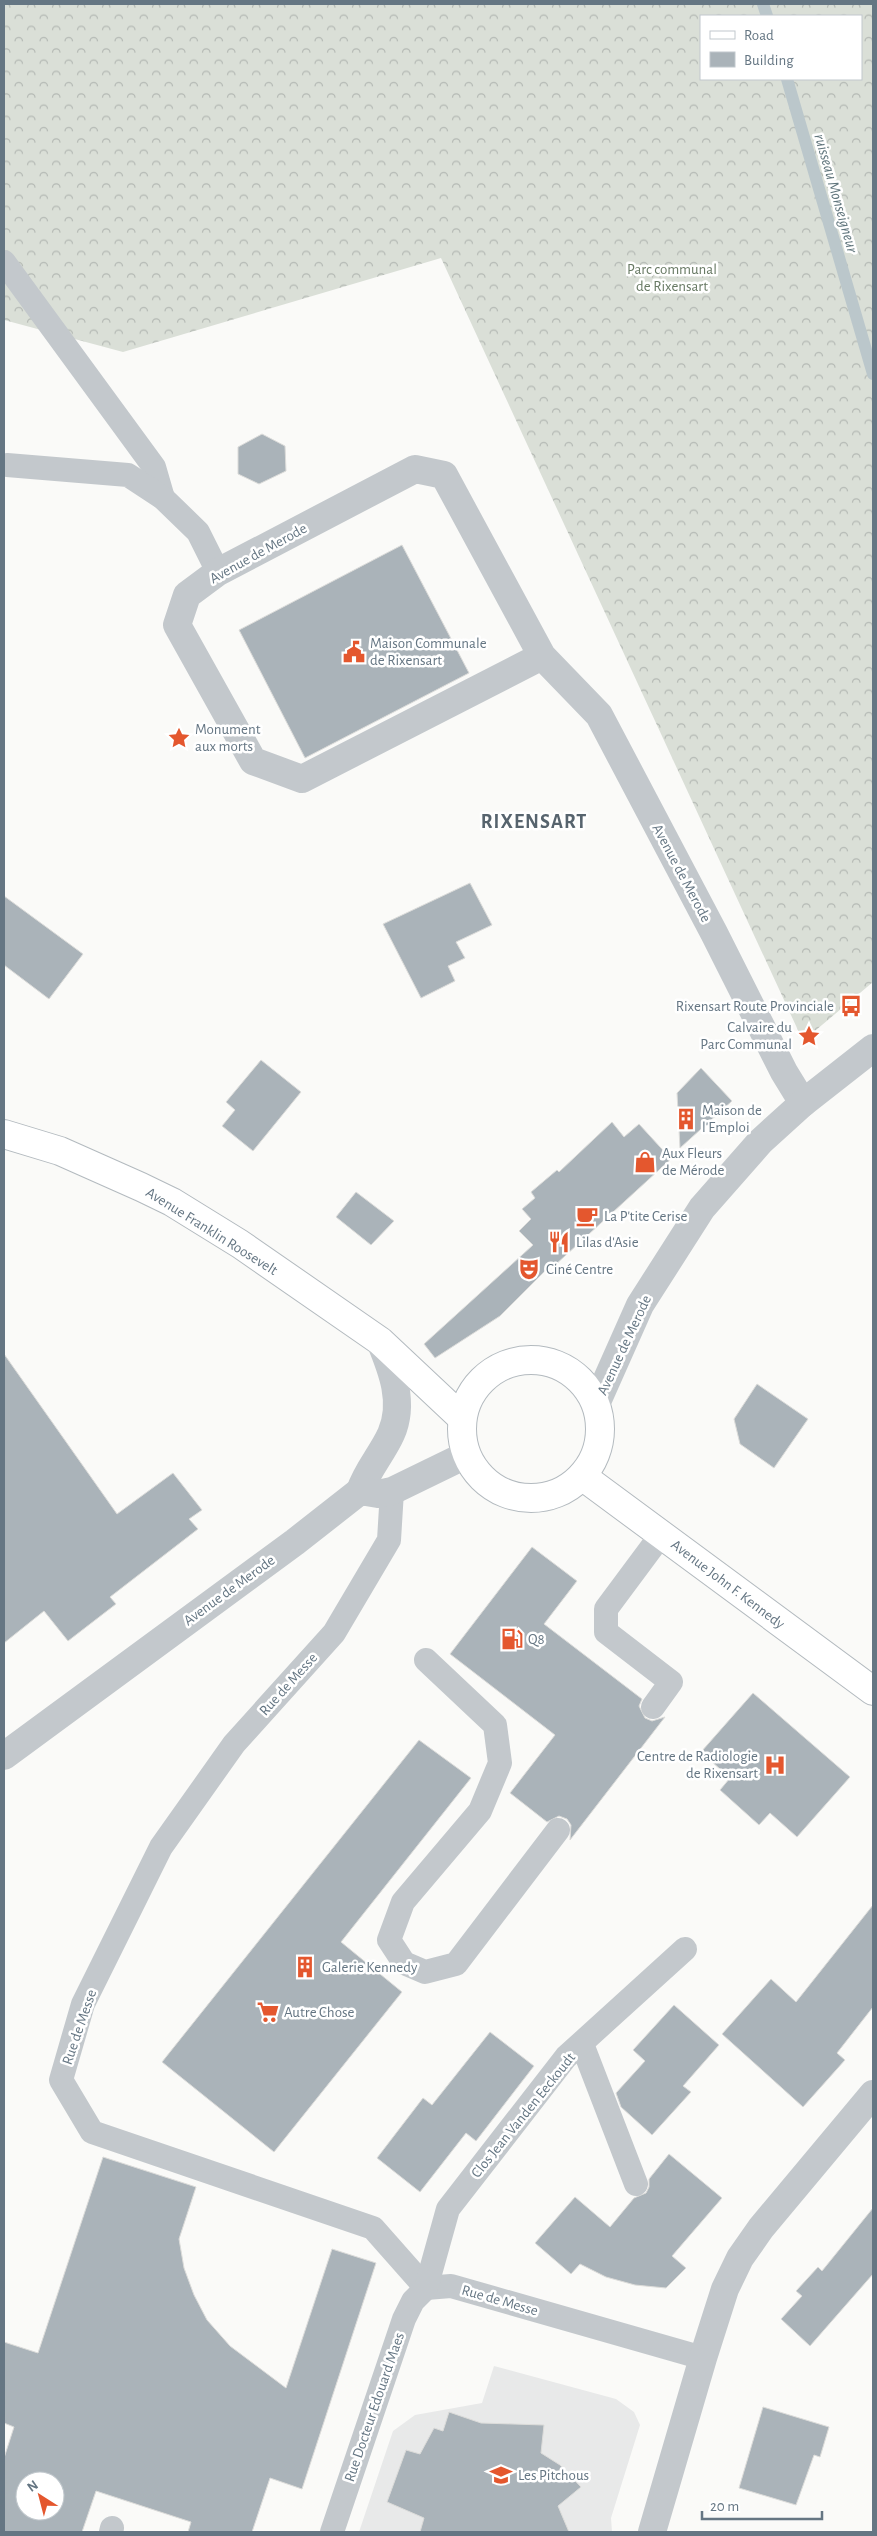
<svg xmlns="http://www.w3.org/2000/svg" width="877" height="2536" viewBox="0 0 877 2536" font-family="'Alegreya Sans',sans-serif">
  <defs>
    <pattern id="forest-crowns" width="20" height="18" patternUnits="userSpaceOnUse" patternTransform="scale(1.25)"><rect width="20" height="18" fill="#dadfd7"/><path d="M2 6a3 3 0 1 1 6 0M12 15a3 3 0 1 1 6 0" fill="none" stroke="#b4b9b4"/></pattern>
  </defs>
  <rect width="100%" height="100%" fill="#fafaf8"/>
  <polygon fill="#e8e9e9" points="494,2366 616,2399 634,2412 640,2425 611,2518 612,2532 359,2532 393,2431 415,2415 482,2403"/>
  <path fill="url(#forest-crowns)" fill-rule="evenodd" d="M4,4H873V982L803,1041L441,258L123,352L4,320ZM701,16H861V79H701Z"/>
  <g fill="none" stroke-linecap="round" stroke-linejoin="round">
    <g stroke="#bbc7cb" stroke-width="12">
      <polyline points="763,4 767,16"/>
      <polyline points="787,79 873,374"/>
    </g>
  </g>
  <g fill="#aab3b9" stroke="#dcdcda" fill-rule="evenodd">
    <polygon points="262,434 285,446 286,471 259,484 238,474 238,447"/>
    <polygon points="402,545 469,673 305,758 239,630"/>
    <polygon points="470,883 492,925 456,942 465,958 448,966 455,981 421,998 383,924"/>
    <polygon points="4,896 83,954 49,999 4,965"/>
    <polygon points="261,1060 301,1092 253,1151 222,1126 235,1110 226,1102"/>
    <polygon points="701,1068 732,1101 680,1148 677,1093"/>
    <polygon points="612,1122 624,1137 639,1124 671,1159 554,1266 552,1264 500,1316 435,1358 424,1344 533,1245 519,1231 531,1219 522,1209 535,1198 531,1192 557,1170 559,1172"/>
    <polygon points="356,1192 394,1221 371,1245 336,1217"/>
    <polygon points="4,1354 117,1514 173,1473 202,1510 189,1519 198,1529 110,1597 116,1604 68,1641 44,1611 4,1643"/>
    <polygon points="757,1384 808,1419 774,1468 740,1444 734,1419"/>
    <polygon points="532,1547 577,1581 544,1624 642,1699 639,1706 645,1718 652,1721 665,1717 570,1840 571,1825 567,1819 559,1816 547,1822 510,1793 555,1735 450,1654"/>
    <polygon points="753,1693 850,1777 797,1837 770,1813 759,1825 720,1790 730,1778 701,1752"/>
    <polygon points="419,1740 471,1778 341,1942 402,1992 274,2152 162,2062"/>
    <polygon points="873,1905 873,2007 837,2053 845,2060 803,2107 722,2034 771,1979 796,2002"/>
    <polygon points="674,2005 719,2045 683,2086 691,2092 652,2135 621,2107 616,2093 645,2061 633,2050"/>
    <polygon points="490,2032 534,2066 476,2141 466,2133 420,2192 377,2158 423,2098 432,2105"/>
    <polygon points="669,2154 722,2198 672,2256 686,2268 666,2288 635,2285 606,2277 580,2264 571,2274 535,2243 575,2197 610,2227 634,2198 646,2193 649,2187 649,2179"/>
    <path d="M103,2157L196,2187L179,2239L184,2268L194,2295L207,2320L230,2346L286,2388L332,2249L376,2263L302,2489L270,2478L252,2532H188L191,2522L96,2491L82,2532H4V2458L14,2427L4,2423V2342L38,2353ZM25,2481H55V2511H25Z"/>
    <polygon points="873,2208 873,2274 810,2346 781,2319 802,2296 796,2291 818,2267 822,2271"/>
    <polygon points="763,2407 829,2427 820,2457 814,2455 796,2505 739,2488"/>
    <polygon points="449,2412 481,2423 544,2425 541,2453 560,2465 581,2487 558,2506 569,2532 420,2532 424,2518 387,2502 406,2450 420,2454 434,2428 443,2431"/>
  </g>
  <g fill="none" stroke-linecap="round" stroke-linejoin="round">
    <g stroke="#b3babf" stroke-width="30">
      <g id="secondary">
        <polyline points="4,1134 60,1151 141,1187 172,1202 240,1244 380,1341 462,1418"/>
        <circle cx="531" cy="1429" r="69"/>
        <polyline points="582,1476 873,1691"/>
      </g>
    </g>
    <g stroke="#c3c8cc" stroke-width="24">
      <polyline points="4,262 154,467 163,498"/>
      <polyline points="7,465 128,475 163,498 198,532 218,572"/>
      <polyline points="392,1491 389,1540 334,1633 234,1744 161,1847 83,2004 61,2080 92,2132 373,2228 426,2288"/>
      <polyline points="426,1660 495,1725 500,1763 480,1811 403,1902 389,1940 404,1963 425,1972 456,1964 558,1830"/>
      <polyline points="653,1707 671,1682 606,1632 606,1609 661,1535"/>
      <polyline points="582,2044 636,2184"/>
      <polyline points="426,2288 451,2286 703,2358"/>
      <polyline points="111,2532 112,2528"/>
      <polyline points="332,2532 404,2319 413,2301 426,2288 448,2209 566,2057 685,1949"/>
    </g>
    <g stroke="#c3c8cc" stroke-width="28">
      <polyline points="542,656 302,779 253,761 177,625 187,595 218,572 415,469 444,475 542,656 599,715 714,933 784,1072 803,1103"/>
      <polyline points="652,2532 703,2358 725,2289 740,2258 761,2228 873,2094"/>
    </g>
    <g stroke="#c3c8cc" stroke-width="28">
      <polyline points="596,1404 640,1305 702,1208 760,1142 803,1103 873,1048"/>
      <path d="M360,1491C367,1470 382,1454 391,1434C405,1403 392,1370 380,1341"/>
      <polyline points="4,1756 295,1542 360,1491 378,1494 392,1491 466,1455"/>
    </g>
    <use href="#secondary" stroke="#fff" stroke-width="28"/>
  </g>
  <defs>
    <g id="civic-bare" transform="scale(1.725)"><path d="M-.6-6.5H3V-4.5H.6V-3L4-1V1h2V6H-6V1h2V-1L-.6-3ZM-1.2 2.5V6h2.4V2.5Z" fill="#e4572e" stroke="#fff" stroke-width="2.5" paint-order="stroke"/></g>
    <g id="sight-bare" transform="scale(1.725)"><path d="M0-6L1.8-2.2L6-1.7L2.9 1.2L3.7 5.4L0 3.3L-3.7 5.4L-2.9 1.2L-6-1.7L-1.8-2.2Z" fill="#e4572e" stroke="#fff" stroke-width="2.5" paint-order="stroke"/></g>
    <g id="bus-bare" transform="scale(1.725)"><path d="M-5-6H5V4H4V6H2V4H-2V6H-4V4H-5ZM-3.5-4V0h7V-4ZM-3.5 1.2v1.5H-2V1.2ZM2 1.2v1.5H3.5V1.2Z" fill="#e4572e" stroke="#fff" stroke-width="2.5" paint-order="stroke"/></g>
    <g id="building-bare" transform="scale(1.725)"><path d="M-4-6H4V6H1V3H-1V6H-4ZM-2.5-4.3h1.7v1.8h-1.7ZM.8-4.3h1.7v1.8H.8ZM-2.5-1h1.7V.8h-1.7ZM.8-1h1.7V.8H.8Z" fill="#e4572e" stroke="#fff" stroke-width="2.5" paint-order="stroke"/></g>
    <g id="shop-bare" transform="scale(1.725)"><path d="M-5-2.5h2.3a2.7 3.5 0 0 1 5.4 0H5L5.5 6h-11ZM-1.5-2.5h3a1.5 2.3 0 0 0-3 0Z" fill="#e4572e" stroke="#fff" stroke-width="2.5" paint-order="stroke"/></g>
    <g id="cafe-bare" transform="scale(1.725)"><path d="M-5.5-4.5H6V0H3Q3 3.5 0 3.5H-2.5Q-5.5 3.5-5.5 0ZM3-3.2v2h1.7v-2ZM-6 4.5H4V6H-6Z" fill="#e4572e" stroke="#fff" stroke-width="2.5" paint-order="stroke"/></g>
    <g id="restaurant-bare" transform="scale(1.725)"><path d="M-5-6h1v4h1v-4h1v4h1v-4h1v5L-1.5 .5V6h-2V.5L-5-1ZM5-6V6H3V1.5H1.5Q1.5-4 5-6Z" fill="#e4572e" stroke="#fff" stroke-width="2.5" paint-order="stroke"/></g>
    <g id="theatre-bare" transform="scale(1.725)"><path d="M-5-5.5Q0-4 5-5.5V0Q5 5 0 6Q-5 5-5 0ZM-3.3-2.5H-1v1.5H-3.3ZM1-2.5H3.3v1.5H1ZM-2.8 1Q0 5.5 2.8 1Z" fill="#e4572e" stroke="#fff" stroke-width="2.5" paint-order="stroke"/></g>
    <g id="fuel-bare" transform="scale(1.725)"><path d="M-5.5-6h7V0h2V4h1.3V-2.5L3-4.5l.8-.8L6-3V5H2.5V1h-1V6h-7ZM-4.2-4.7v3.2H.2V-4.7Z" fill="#e4572e" stroke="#fff" stroke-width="2.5" paint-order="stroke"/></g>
    <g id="hospital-bare" transform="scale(1.725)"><path d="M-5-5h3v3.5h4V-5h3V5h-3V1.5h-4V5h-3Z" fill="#e4572e" stroke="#fff" stroke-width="2.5" paint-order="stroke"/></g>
    <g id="supermarket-bare" transform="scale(1.725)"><path d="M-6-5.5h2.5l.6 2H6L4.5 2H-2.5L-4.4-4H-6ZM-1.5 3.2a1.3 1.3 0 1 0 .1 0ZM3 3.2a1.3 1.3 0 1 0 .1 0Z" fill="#e4572e" stroke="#fff" stroke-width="2.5" paint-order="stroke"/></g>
    <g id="school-bare" transform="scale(1.725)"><path d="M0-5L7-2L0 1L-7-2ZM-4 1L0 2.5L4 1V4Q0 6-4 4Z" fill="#e4572e" stroke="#fff" stroke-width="2.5" paint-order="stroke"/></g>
  </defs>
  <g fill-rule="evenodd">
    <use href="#civic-bare" x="354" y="652"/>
    <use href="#sight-bare" x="179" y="738"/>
    <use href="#bus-bare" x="851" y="1006"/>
    <use href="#sight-bare" x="809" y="1036"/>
    <use href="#building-bare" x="686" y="1119"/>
    <use href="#shop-bare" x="645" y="1162"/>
    <use href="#cafe-bare" x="587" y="1216"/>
    <use href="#restaurant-bare" x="559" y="1242"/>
    <use href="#theatre-bare" x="529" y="1269"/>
    <use href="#fuel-bare" x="512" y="1639"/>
    <use href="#hospital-bare" x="775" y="1765"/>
    <use href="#building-bare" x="305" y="1967"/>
    <use href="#supermarket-bare" x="268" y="2012"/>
    <use href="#school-bare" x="501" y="2475"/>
  </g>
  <g text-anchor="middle" stroke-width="5" stroke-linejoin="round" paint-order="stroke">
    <g font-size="15" fill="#687a64" stroke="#fff">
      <text x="672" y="274">Parc communal<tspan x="672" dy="17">de Rixensart</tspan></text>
    </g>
    <g font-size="15" fill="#657683" stroke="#fff">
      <text transform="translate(258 553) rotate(-29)" y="5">Avenue de Merode</text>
      <text transform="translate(682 873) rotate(62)" y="5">Avenue de Merode</text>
      <text transform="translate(212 1231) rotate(32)" y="5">Avenue Franklin Roosevelt</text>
      <text transform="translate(624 1345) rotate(-65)" y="5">Avenue de Merode</text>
      <text transform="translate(728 1584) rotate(37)" y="5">Avenue John F. Kennedy</text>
      <text transform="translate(229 1590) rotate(-36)" y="5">Avenue de Merode</text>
      <text transform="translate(288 1684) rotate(-48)" y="5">Rue de Messe</text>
      <text transform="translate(79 2027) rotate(-71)" y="5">Rue de Messe</text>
      <text transform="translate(523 2115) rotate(-51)" y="5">Clos Jean Vanden Eeckoudt</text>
      <text transform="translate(500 2300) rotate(16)" y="5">Rue de Messe</text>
      <text transform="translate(374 2407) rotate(-71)" y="5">Rue Docteur Edouard Maes</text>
    </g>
    <g font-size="15" fill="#657683" stroke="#fff" text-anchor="start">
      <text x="370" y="648">Maison Communale<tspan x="370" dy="17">de Rixensart</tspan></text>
      <text x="195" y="734">Monument<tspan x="195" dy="17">aux morts</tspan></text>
      <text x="834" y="1011" text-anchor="end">Rixensart Route Provinciale</text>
      <text x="792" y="1032" text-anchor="end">Calvaire du<tspan x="792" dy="17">Parc Communal</tspan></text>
      <text x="702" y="1115">Maison de<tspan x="702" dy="17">l'Emploi</tspan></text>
      <text x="662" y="1158">Aux Fleurs<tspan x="662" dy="17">de Mérode</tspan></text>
      <text x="604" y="1221">La P'tite Cerise</text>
      <text x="576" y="1247">Lilas d'Asie</text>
      <text x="546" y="1274">Ciné Centre</text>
      <text x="528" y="1644">Q8</text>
      <text x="758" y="1761" text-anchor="end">Centre de Radiologie<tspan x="758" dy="17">de Rixensart</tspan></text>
      <text x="322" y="1972">Galerie Kennedy</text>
      <text x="284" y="2017">Autre Chose</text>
      <text x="518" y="2480">Les Pitchous</text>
    </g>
    <g font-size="16" font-style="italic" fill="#60757c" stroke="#fff">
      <text transform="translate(837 193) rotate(74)" y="6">ruisseau Monseigneur</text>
    </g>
    <g font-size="20" font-weight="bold" letter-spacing="1" fill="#57646e" stroke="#fff">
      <text x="534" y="828">RIXENSART</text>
    </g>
  </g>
  <rect width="877" height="2536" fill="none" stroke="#657683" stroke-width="10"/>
  <rect x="700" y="15" width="162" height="65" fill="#ffffff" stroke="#c1c8cd"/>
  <rect x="710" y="31" width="25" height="8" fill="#ffffff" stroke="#c1c8cd"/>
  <text x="744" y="40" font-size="15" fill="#657683">Road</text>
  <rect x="710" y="52" width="25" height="15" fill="#aab3b9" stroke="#c1c8cd"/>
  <text x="744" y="65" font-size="15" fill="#657683">Building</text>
  <g transform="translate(40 2496) rotate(324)"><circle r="24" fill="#ffffff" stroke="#c1c8cd"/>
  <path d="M0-4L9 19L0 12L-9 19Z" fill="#e4572e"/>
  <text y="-8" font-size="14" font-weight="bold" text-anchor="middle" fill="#657683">N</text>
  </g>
  <path d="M702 2511v8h120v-8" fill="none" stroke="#657683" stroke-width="2.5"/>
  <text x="710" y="2511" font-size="15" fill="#657683" stroke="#ffffff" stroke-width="4" paint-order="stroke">20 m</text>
</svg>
